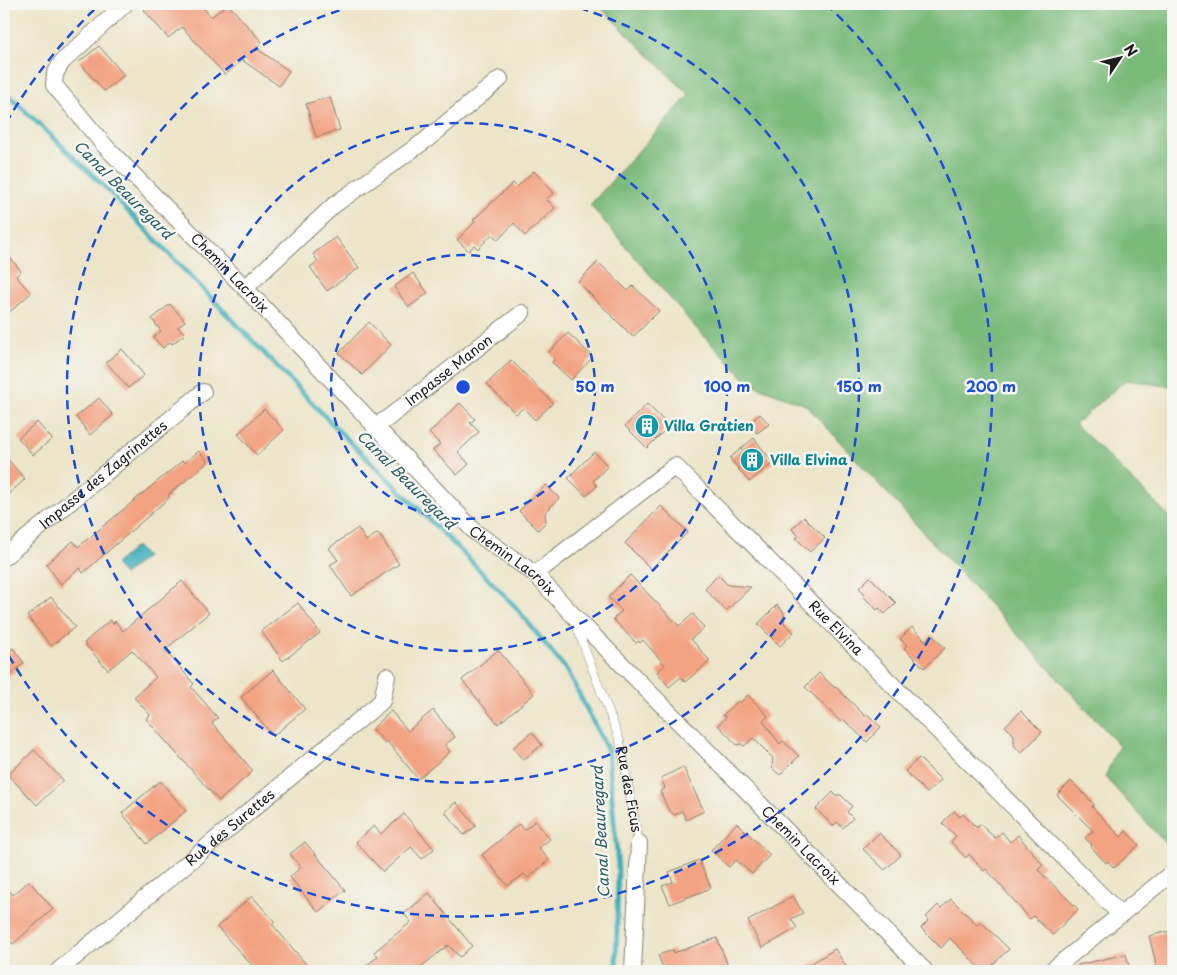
<svg xmlns="http://www.w3.org/2000/svg" width="1177" height="975" viewBox="0 0 1177 975" font-family="'Playpen Sans',sans-serif">
  <rect width="100%" height="100%" fill="#f6f6f2"/>
  <filter id="ink" filterUnits="userSpaceOnUse"><feTurbulence type="fractalNoise" baseFrequency=".02" numOctaves="2"/><feDisplacementMap in="SourceGraphic" scale="10" xChannelSelector="R" yChannelSelector="G"/><feConvolveMatrix kernelMatrix="1 2 1 2 8 2 1 2 1" color-interpolation-filters="sRGB"/></filter>
  <filter id="wash" filterUnits="userSpaceOnUse"><feTurbulence type="fractalNoise" baseFrequency=".0096" numOctaves="4" result="noise"/><feDisplacementMap in="SourceGraphic" scale="20" xChannelSelector="R" yChannelSelector="G"/><feGaussianBlur stdDeviation="1.12" result="paint"/><feColorMatrix in="noise" values="0 0 0 0 0 0 0 0 0 0 0 0 0 0 0 0 0 1.4 0 .05"/><feComposite in="paint" operator="in"/></filter>
  <g filter="url(#wash)">
    <rect width="100%" height="100%" fill="#ede5c9"/>
    <polygon fill="#7aba7a" stroke="#4b6b4b" points="597,4 1173,4 1173,387 1126,380 1075,424 1171,518 1173,523 1173,852 1105,777 1119,745 806,405 750,384 696,328 590,205 689,95"/>
    <polygon fill="#3eaeb9" stroke="#2d656a" points="136,546 146,557 124,575 115,564"/>
    <g fill="none" stroke-linecap="round" stroke-linejoin="round">
      <polyline stroke="#3eaeb9" stroke-width="5" points="4,91 103,185 340,432 439,529 513,604 568,672 608,751 618,868 616,971"/>
    </g>
    <g id="blocks">
      <g fill="#f3a382">
        <polygon points="151,4 200,4 211,17 228,4 262,42 256,48 289,71 279,86 242,60 225,75 182,27 168,38 144,10"/>
        <polygon points="99,46 124,75 104,91 79,62"/>
        <polygon points="330,97 340,130 316,137 306,104"/>
        <polygon points="534,171 554,193 546,199 555,208 525,236 514,223 498,240 492,234 478,249 474,245 469,251 457,240 475,222 473,220 513,183 517,187"/>
        <polygon points="336,237 359,268 327,291 310,267 318,261 313,254"/>
        <polygon points="4,250 21,271 16,276 31,293 4,317"/>
        <polygon points="598,262 628,291 633,286 659,311 633,337 578,282"/>
        <polygon points="413,273 428,293 409,307 394,287"/>
        <polygon points="170,304 185,321 178,327 185,334 172,344 170,342 163,348 153,337 161,331 152,319"/>
        <polygon points="369,322 391,345 362,375 339,353"/>
        <polygon points="568,333 593,357 571,380 552,362 555,358 549,352"/>
        <polygon points="122,349 144,375 128,388 106,362"/>
        <polygon points="511,360 553,403 535,420 523,408 516,414 487,384"/>
        <polygon points="99,398 113,415 90,435 76,417"/>
        <polygon points="460,403 475,419 470,423 479,432 458,452 469,464 457,475 433,450 440,444 429,433"/>
        <polygon points="647,404 669,426 647,448 625,426"/>
        <polygon points="264,409 284,430 257,455 238,434"/>
        <polygon points="760,414 769,424 757,433 748,424"/>
        <polygon points="37,422 52,439 33,455 18,438"/>
        <polygon points="754,438 773,463 749,482 730,458"/>
        <polygon points="199,451 208,462 168,495 170,497 83,573 80,568 61,584 46,564 73,541 78,547 182,461 184,463"/>
        <polygon points="594,452 608,466 593,481 597,486 586,496 568,478"/>
        <polygon points="4,455 25,479 4,498"/>
        <polygon points="546,485 559,498 545,513 546,522 538,530 519,511"/>
        <polygon points="661,506 688,532 651,569 625,543"/>
        <polygon points="804,517 825,538 810,552 796,538 799,536 792,529"/>
        <polygon points="358,528 366,541 378,533 399,564 351,596 330,565 338,560 329,548"/>
        <polygon points="630,575 679,626 693,614 704,628 691,639 710,661 685,682 681,677 669,687 657,672 665,665 643,640 640,643 639,641 636,643 613,619 622,611 608,597"/>
        <polygon points="718,575 728,585 751,587 726,611 705,589"/>
        <polygon points="870,577 896,603 885,614 879,608 877,610 863,596 865,594 859,588"/>
        <polygon points="182,581 209,613 165,650 194,684 191,687 218,718 212,723 253,771 219,801 146,719 150,715 134,697 156,677 132,650 108,670 84,643 110,620 113,624 115,621 123,631"/>
        <polygon points="51,597 75,627 51,646 27,616"/>
        <polygon points="298,603 320,633 283,661 261,631"/>
        <polygon points="777,605 784,613 784,623 794,632 780,646 758,624"/>
        <polygon points="912,627 926,641 932,635 945,648 924,668 904,648 907,645 900,639"/>
        <polygon points="13,648 24,663 4,680 4,656"/>
        <polygon points="498,650 534,694 498,724 462,680"/>
        <polygon points="273,670 305,709 273,736 241,697"/>
        <polygon points="819,673 835,688 836,687 865,716 867,714 881,727 867,742 843,719 841,722 805,687"/>
        <polygon points="748,695 768,716 763,721 780,744 783,741 799,756 780,775 772,768 773,758 753,738 744,746 741,744 737,745 718,725 726,717 723,715 738,701 740,703"/>
        <polygon points="433,710 455,737 445,745 450,752 418,779 387,741 385,743 372,729 391,711 408,731"/>
        <polygon points="1021,711 1042,732 1021,753 1014,745 1014,735 1005,726"/>
        <polygon points="532,732 542,745 523,760 513,748"/>
        <polygon points="34,750 63,780 37,805 8,775"/>
        <polygon points="919,758 941,780 927,793 905,771"/>
        <polygon points="683,767 704,811 686,820 682,811 674,815 668,809 660,791 665,788 661,778"/>
        <polygon points="160,781 186,811 147,844 122,813"/>
        <polygon points="1071,781 1094,804 1092,807 1121,837 1126,831 1139,845 1114,868 1108,861 1106,863 1091,847 1092,845 1085,838 1093,831 1057,795"/>
        <polygon points="833,792 835,795 841,795 852,806 847,812 853,818 843,828 837,822 833,826 816,809"/>
        <polygon points="456,802 476,826 464,835 445,812"/>
        <polygon points="954,811 960,817 963,814 977,828 980,824 995,838 1002,832 1010,842 1018,835 1043,865 1038,870 1078,909 1053,935 1033,916 1030,919 986,869 984,871 969,854 966,858 951,842 956,836 942,823"/>
        <polygon points="404,814 434,849 422,859 411,847 383,872 356,842 374,826 381,834"/>
        <polygon points="535,821 550,839 539,848 549,860 528,878 524,874 508,886 482,855 519,824 524,830"/>
        <polygon points="737,823 770,855 752,874 736,860 729,867 711,850"/>
        <polygon points="879,833 901,855 885,870 863,849"/>
        <polygon points="305,842 345,890 318,912 290,877 301,867 290,854"/>
        <polygon points="699,860 711,888 670,904 662,886 673,882 669,872"/>
        <polygon points="29,881 53,909 13,944 4,934 4,884 13,895"/>
        <polygon points="429,893 472,946 460,957 448,945 416,971 360,971 378,956 374,952 411,922 404,914"/>
        <polygon points="252,896 275,922 272,924 312,971 257,971 217,927"/>
        <polygon points="793,896 803,913 791,919 797,928 762,948 748,921"/>
        <polygon points="951,899 977,925 981,922 1009,949 986,971 983,971 950,938 941,948 921,928 929,920 926,917 938,905 941,908"/>
        <polygon points="1173,930 1173,969 1158,971 1149,936"/>
        <polygon points="717,938 730,971 664,971 658,955 673,950 674,953"/>
        <polygon points="835,949 849,971 799,971"/>
        <polygon points="1126,954 1130,971 1079,971 1078,965"/>
      </g>
    </g>
  </g>
  <g filter="url(#ink)">
    <use href="#blocks" fill-opacity="0" stroke="#848072" stroke-width="1"/>
    <g fill="none" stroke-linecap="round" stroke-linejoin="round">
      <g stroke="#848072" stroke-width="9">
        <g id="lane">
          <path id="s1" d="M575,623L620,741L639,843"/>
        </g>
      </g>
      <g stroke="#848072" stroke-width="18">
        <g id="street">
          <path id="s2" d="M125,4L62,62L55,74L54,85L105,146L245,288L475,532L535,574L572,614L925,971"/>
          <polyline points="245,288 334,205 426,140 500,79"/>
          <path id="s3" d="M374,427L388,418L522,313"/>
          <path id="s4" d="M4,557L203,392"/>
          <path id="s5" d="M535,574L675,466L1121,915"/>
          <path id="s6" d="M58,971L382,701L387,676"/>
          <polyline points="633,971 639,843"/>
          <polyline points="1051,971 1173,872"/>
        </g>
      </g>
      <use href="#lane" stroke="#fff" stroke-width="8"/>
      <use href="#street" stroke="#fff" stroke-width="16"/>
    </g>
  </g>
  <g fill="none" stroke="#1d4ed8" stroke-width="2.5" stroke-dasharray="9 6">
    <circle cx="463" cy="387" r="132"/>
    <circle cx="463" cy="387" r="264"/>
    <path d="M565 4A396 396 0 1 1 361 4"/>
    <path d="M6 123A528 528 0 0 1 100 4M826 4A528 528 0 1 1 6 651"/>
  </g>
  <defs>
    <g id="building-disc" transform="scale(1.25)"><circle r="9.5" fill="#0f9aa8" stroke="#f6f6f2"/><path d="M-4-6H4V6H1V3H-1V6H-4ZM-2.5-4.3h1.7v1.8h-1.7ZM.8-4.3h1.7v1.8H.8ZM-2.5-1h1.7V.8h-1.7ZM.8-1h1.7V.8H.8Z" fill="#fff"/></g>
  </defs>
  <g fill-rule="evenodd">
    <use href="#building-disc" x="647" y="426"/>
    <use href="#building-disc" x="752" y="460"/>
  </g>
  <g text-anchor="middle" stroke-width="5" stroke-linejoin="round" paint-order="stroke">
    <g font-size="14" fill="#1c1c1c" stroke="#f6f6f2">
      <text dy="5" stroke="none"><textPath href="#s2" startOffset="368">Chemin Lacroix</textPath></text>
      <text dy="5" stroke="none"><textPath href="#s3" startOffset="94">Impasse Manon</textPath></text>
      <text dy="5" stroke="none"><textPath href="#s4" startOffset="129">Impasse des Zagrinettes</textPath></text>
      <text dy="5" stroke="none"><textPath href="#s2" startOffset="772">Chemin Lacroix</textPath></text>
      <text dy="5" stroke="none"><textPath href="#s5" startOffset="405">Rue Elvina</textPath></text>
      <text dy="5" stroke="none"><textPath href="#s1" startOffset="175">Rue des Ficus</textPath></text>
      <text dy="5" stroke="none"><textPath href="#s6" startOffset="224">Rue des Surettes</textPath></text>
      <text dy="5" stroke="none"><textPath href="#s2" startOffset="1178">Chemin Lacroix</textPath></text>
    </g>
    <g font-size="14" font-weight="bold" fill="#0d838f" stroke="#f6f6f2" text-anchor="start">
      <text x="664" y="431">Villa Gratien</text>
      <text x="770" y="465">Villa Elvina</text>
    </g>
    <g font-size="15" font-style="italic" fill="#2b5e63" stroke="#f6f6f2">
      <text transform="translate(123 190) rotate(45)" y="5">Canal Beauregard</text>
      <text transform="translate(406 480) rotate(45)" y="5">Canal Beauregard</text>
      <text transform="translate(601 832) rotate(-93)" y="5">Canal Beauregard</text>
    </g>
  </g>
  <circle cx="463" cy="387" r="8" fill="#1d4ed8" stroke="#f6f6f2" stroke-width="2.5"/>
  <g font-size="15" text-anchor="middle" font-weight="bold" fill="#1d4ed8" stroke="#f6f6f2" stroke-width="5" stroke-linejoin="round" paint-order="stroke">
    <text x="595" y="392">50 m</text>
    <text x="727" y="392">100 m</text>
    <text x="859" y="392">150 m</text>
    <text x="991" y="392">200 m</text>
  </g>
  <rect width="1177" height="975" fill="none" stroke="#f6f6f2" stroke-width="20"/>
  <g transform="translate(1120 58) rotate(55)" stroke="#f6f6f2" stroke-width="4" paint-order="stroke">
  <path d="M0-4L9 19L0 12L-9 19Z" fill="#1c1c1c"/>
  <text y="-8" font-size="14" font-weight="bold" text-anchor="middle" fill="#1c1c1c">N</text>
  </g>
</svg>
